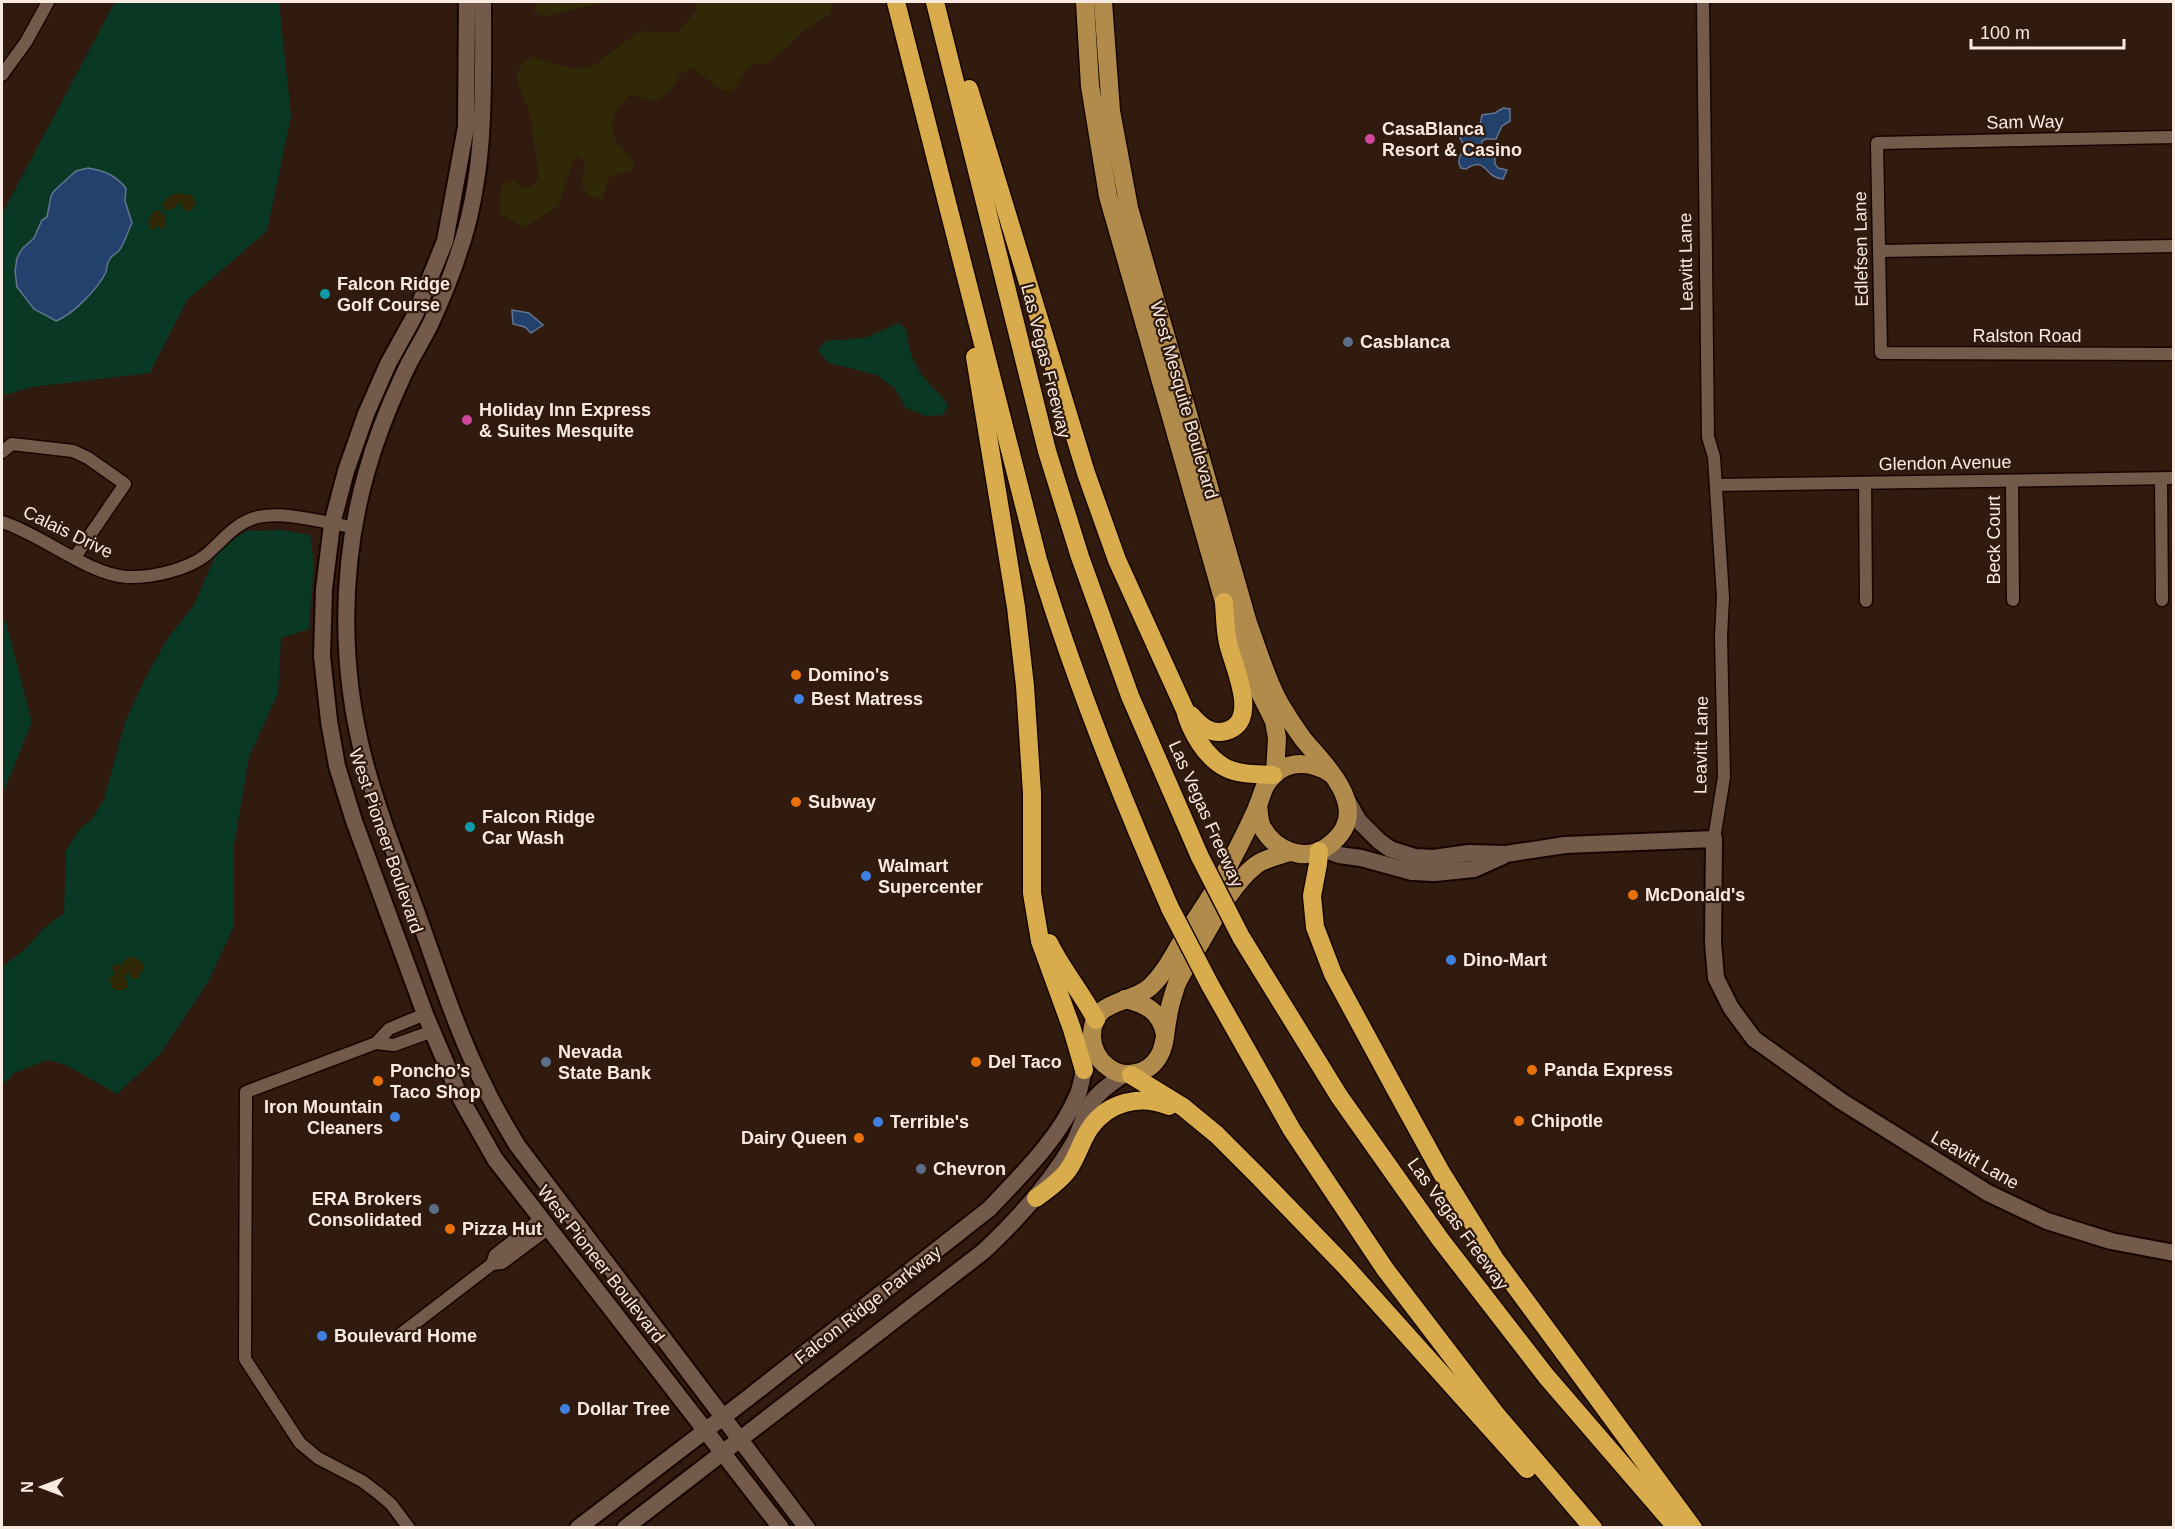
<svg xmlns="http://www.w3.org/2000/svg" width="2175" height="1529" viewBox="0 0 2175 1529" font-family="Helvetica,sans-serif">
  <rect width="100%" height="100%" fill="#301b0e"/>
  <g fill="#093824">
    <polygon points="115,2 279,2 291,116 267,231 187,300 150,373 32,387 2,396 2,214"/>
    <path d="M899,323L906,329C909,351 912,363 927,381C934,390 943,395 948,406L943,415L926,416L906,408L895,389L877,375L829,363L818,351L825,341L865,338Z"/>
    <polygon points="282,530 310,535 314,563 309,629 281,638 278,693 249,757 234,845 234,926 208,982 160,1054 117,1094 66,1065 47,1060 14,1073 2,1086 2,967 25,949 43,929 64,913 66,851 79,830 92,819 104,799 126,720 145,679 167,639 194,605 217,552 229,542 246,531"/>
    <polygon points="2,613 9,633 32,722 2,796"/>
  </g>
  <g fill="#302806">
    <polygon points="537,2 605,2 545,16 533,12"/>
    <path d="M695,2H833L830,14L804,30L787,48L766,64C745,61 743,78 732,91L722,90L692,68L681,74L671,90L658,101C648,101 640,96 630,95C618,104 608,122 615,138C618,146 628,154 634,161L633,170L610,176L602,199L589,196L581,187L585,161L576,156L558,206L524,228L500,213L499,196L503,184L514,181L523,188L532,187L539,177L529,110L516,79L520,65L533,57L575,69L593,66L640,31L677,32L696,11Z"/>
    <polygon points="178,193 192,195 196,204 191,211 185,211 179,202 174,209 164,211 162,204 169,196"/>
    <polygon points="158,210 166,216 165,228 161,229 157,225 154,230 151,230 148,221 153,212"/>
    <path d="M128,957C137,957 141,959 144,968L137,979H132L128,972L125,976L128,984L127,988L121,991L112,988L109,979L115,973L111,967L118,963L124,966V961Z"/>
  </g>
  <g fill="#22426d" stroke="#627490" stroke-width="1.5">
    <path d="M1503,108L1510,109V121L1502,126L1496,139H1486L1482,141L1481,146L1483,151L1495,154V164L1498,168L1507,170L1503,179C1484,178 1487,155 1466,169L1461,168C1453,155 1470,153 1460,138L1463,133L1479,130L1482,115L1495,113Z"/>
    <path d="M88,168C105,171 115,175 126,188L125,201L132,223C128,231 125,242 120,249C118,253 112,255 110,259C107,262 107,268 106,272C98,289 72,315 56,321L34,309L17,287L15,271L17,258L22,249L34,238L42,220L47,217L51,196L54,191L76,171Z"/>
    <polygon points="512,310 529,313 543,325 531,333 525,327 513,324"/>
  </g>
  <g fill="none" stroke-linecap="round" stroke-linejoin="round">
    <g stroke="#170500" stroke-width="15">
      <g id="street">
        <polyline points="1703,2 1708,437 1714,457 1723,598 1721,636 1724,777 1714,839"/>
        <polyline points="2,75 26,42 48,2"/>
        <polyline points="2174,137 1877,143 1881,353 2174,354"/>
        <polyline points="1879,251 2174,246"/>
        <polyline points="2,452 12,444 73,451 88,458 125,484 75,557"/>
        <polyline points="2161,479 2162,600"/>
        <polyline points="2012,481 2013,600"/>
        <polyline points="1865,483 1866,601"/>
        <polyline points="1716,485 2174,478"/>
        <path d="M2,522C41,534 89,575 127,577C151,578 187,570 206,555C221,542 237,521 258,517C286,511 325,523 353,527"/>
        <polyline points="376,1043 394,1045 433,1031"/>
        <polyline points="492,1264 495,1255 541,1219"/>
        <polyline points="397,1337 492,1264 502,1263 549,1228"/>
        <polyline points="409,1528 391,1504 378,1493 362,1481 318,1458 300,1443 245,1359 246,1092 376,1043 389,1029 425,1014"/>
      </g>
    </g>
    <g stroke="#170500" stroke-width="20">
      <g id="secondary">
        <polyline points="467,2 466,127 445,241 415,315 388,364 366,414 346,471 332,524 324,589 322,656 329,721 337,766 354,821 425,1014 461,1099 495,1159 781,1528"/>
        <path d="M483,2C483,86 487,171 459,252C451,277 441,301 430,325C421,343 410,359 402,378C388,408 375,441 366,474C340,566 340,667 364,759C378,812 398,862 417,913C438,971 457,1032 485,1087C494,1107 506,1126 517,1145L807,1528"/>
        <polyline points="1347,800 1359,821 1379,841 1390,849 1415,857 1433,858 1469,853 1506,854 1565,845 1714,839 1713,942 1716,978 1731,1008 1754,1039 1841,1101 1988,1193 2047,1221 2111,1241 2174,1253"/>
        <polyline points="1323,849 1339,855 1361,858 1412,872 1435,873 1474,869 1503,856"/>
        <path d="M578,1528L748,1398L989,1209C1022,1174 1059,1139 1078,1094C1082,1083 1084,1069 1086,1057"/>
        <path d="M625,1528L984,1251C1018,1219 1049,1185 1073,1144C1079,1134 1082,1121 1087,1110C1095,1094 1109,1085 1123,1075"/>
      </g>
    </g>
    <g stroke="#170500" stroke-width="21">
      <g id="primary">
        <polyline points="1085,2 1090,86 1108,196 1224,602 1242,657 1274,721 1277,738 1275,774"/>
        <path d="M1103,2L1111,111L1129,208L1248,623C1258,650 1266,679 1280,704C1287,716 1295,728 1303,739C1327,768 1375,811 1328,846C1305,863 1275,851 1262,827C1259,821 1259,812 1258,805"/>
        <path d="M1290,852C1278,856 1266,858 1256,865C1230,885 1211,926 1194,954C1188,964 1180,975 1176,986C1173,996 1169,1007 1168,1017C1165,1029 1166,1045 1159,1056C1149,1074 1124,1080 1108,1067C1098,1060 1092,1048 1092,1036C1092,998 1130,1005 1150,987C1165,973 1173,956 1183,939C1199,913 1218,888 1231,861C1240,844 1249,826 1257,808C1262,796 1263,785 1273,776C1289,759 1314,762 1331,774"/>
        <path d="M1125,999C1146,1004 1160,1011 1165,1034"/>
      </g>
    </g>
    <g stroke="#170500" stroke-width="21">
      <g id="highway">
        <path d="M896,2L1038,560C1074,679 1120,794 1170,908"/>
        <polyline points="935,2 1047,451 1080,557 1130,696 1200,857"/>
        <path d="M969,89L1086,473L1117,560L1185,710C1190,731 1206,758 1226,768C1240,775 1258,774 1273,775"/>
        <polyline points="975,357 1016,607 1025,686 1032,793 1032,893 1040,941 1072,1029 1084,1070"/>
        <path d="M1191,715C1200,726 1211,735 1226,731C1261,721 1233,666 1228,643C1225,630 1225,616 1224,602"/>
        <polyline points="1319,851 1318,864 1312,896 1315,927 1333,974 1398,1094 1441,1172 1495,1259 1693,1528"/>
        <polyline points="1241,937 1339,1096 1440,1239 1546,1376 1677,1528"/>
        <path d="M1049,943C1062,970 1082,993 1096,1020"/>
        <polyline points="1210,985 1292,1130 1385,1269 1495,1413 1593,1528"/>
        <polyline points="1131,1075 1183,1107 1217,1135 1259,1177 1345,1266 1527,1469"/>
        <path d="M1036,1198C1047,1190 1060,1181 1068,1170C1077,1158 1081,1141 1090,1128C1108,1102 1140,1094 1169,1106"/>
      </g>
    </g>
    <use href="#street" stroke="#735a4b" stroke-width="12"/>
    <use href="#secondary" stroke="#735a4b" stroke-width="16"/>
    <use href="#primary" stroke="#b08b4c" stroke-width="18"/>
    <use href="#highway" stroke="#d8ac4c" stroke-width="18"/>
    <g stroke="#170500" stroke-width="21" stroke-linecap="butt">
      <g id="highway-bridge">
        <polyline points="1200,857 1241,937"/>
        <polyline points="1170,908 1210,985"/>
      </g>
    </g>
    <use href="#highway-bridge" stroke="#d8ac4c" stroke-width="18"/>
  </g>
  <g fill="#d1479c" stroke="#301b0e" stroke-width="2">
    <circle cx="1370" cy="139" r="6"/>
    <circle cx="467" cy="420" r="6"/>
  </g>
  <g fill="#0f9aa8" stroke="#301b0e" stroke-width="2">
    <circle cx="325" cy="294" r="6"/>
    <circle cx="470" cy="827" r="6"/>
  </g>
  <g fill="#5c6f8a" stroke="#301b0e" stroke-width="2">
    <circle cx="1348" cy="342" r="6"/>
    <circle cx="546" cy="1062" r="6"/>
    <circle cx="921" cy="1169" r="6"/>
    <circle cx="434" cy="1209" r="6"/>
  </g>
  <g fill="#e8710a" stroke="#301b0e" stroke-width="2">
    <circle cx="796" cy="675" r="6"/>
    <circle cx="796" cy="802" r="6"/>
    <circle cx="1633" cy="895" r="6"/>
    <circle cx="976" cy="1062" r="6"/>
    <circle cx="1532" cy="1070" r="6"/>
    <circle cx="378" cy="1081" r="6"/>
    <circle cx="1519" cy="1121" r="6"/>
    <circle cx="859" cy="1138" r="6"/>
    <circle cx="450" cy="1229" r="6"/>
  </g>
  <g fill="#3f7fe0" stroke="#301b0e" stroke-width="2">
    <circle cx="799" cy="699" r="6"/>
    <circle cx="866" cy="876" r="6"/>
    <circle cx="1451" cy="960" r="6"/>
    <circle cx="395" cy="1117" r="6"/>
    <circle cx="878" cy="1122" r="6"/>
    <circle cx="322" cy="1336" r="6"/>
    <circle cx="565" cy="1409" r="6"/>
  </g>
  <g text-anchor="middle" stroke-width="4.5" stroke-linejoin="round" paint-order="stroke">
    <g font-size="18" fill="#f9eae1" stroke="#301b0e">
      <text transform="translate(2025 122) rotate(-1)" y="6">Sam Way</text>
      <text transform="translate(1861 249) rotate(-91)" y="6">Edlefsen Lane</text>
      <text transform="translate(1686 262) rotate(-91)" y="6">Leavitt Lane</text>
      <text x="2027" y="342">Ralston Road</text>
      <text transform="translate(1046 361) rotate(76)" y="6">Las Vegas Freeway</text>
      <text transform="translate(1184 400) rotate(74)" y="6">West Mesquite Boulevard</text>
      <text transform="translate(1945 463) rotate(-1)" y="6">Glendon Avenue</text>
      <text transform="translate(68 532) rotate(26)" y="6">Calais Drive</text>
      <text transform="translate(1994 540) rotate(-90)" y="6">Beck Court</text>
      <text transform="translate(1701 745) rotate(-89)" y="6">Leavitt Lane</text>
      <text transform="translate(1206 814) rotate(66)" y="6">Las Vegas Freeway</text>
      <text transform="translate(386 841) rotate(71)" y="6">West Pioneer Boulevard</text>
      <text transform="translate(1975 1160) rotate(30)" y="6">Leavitt Lane</text>
      <text transform="translate(1458 1224) rotate(54)" y="6">Las Vegas Freeway</text>
      <text transform="translate(601 1264) rotate(52)" y="6">West Pioneer Boulevard</text>
      <text transform="translate(868 1305) rotate(-38)" y="6">Falcon Ridge Parkway</text>
    </g>
    <g font-size="18" font-weight="bold" fill="#f9eae1" stroke="#301b0e" text-anchor="start">
      <text x="1382" y="135">CasaBlanca<tspan x="1382" dy="21">Resort &amp; Casino</tspan></text>
      <text x="337" y="290">Falcon Ridge<tspan x="337" dy="21">Golf Course</tspan></text>
      <text x="1360" y="348">Casblanca</text>
      <text x="479" y="416">Holiday Inn Express<tspan x="479" dy="21">&amp; Suites Mesquite</tspan></text>
      <text x="808" y="681">Domino's</text>
      <text x="811" y="705">Best Matress</text>
      <text x="808" y="808">Subway</text>
      <text x="482" y="823">Falcon Ridge<tspan x="482" dy="21">Car Wash</tspan></text>
      <text x="878" y="872">Walmart<tspan x="878" dy="21">Supercenter</tspan></text>
      <text x="1645" y="901">McDonald's</text>
      <text x="1463" y="966">Dino-Mart</text>
      <text x="558" y="1058">Nevada<tspan x="558" dy="21">State Bank</tspan></text>
      <text x="988" y="1068">Del Taco</text>
      <text x="1544" y="1076">Panda Express</text>
      <text x="390" y="1077">Poncho’s<tspan x="390" dy="21">Taco Shop</tspan></text>
      <text x="383" y="1113" text-anchor="end">Iron Mountain<tspan x="383" dy="21">Cleaners</tspan></text>
      <text x="1531" y="1127">Chipotle</text>
      <text x="890" y="1128">Terrible's</text>
      <text x="847" y="1144" text-anchor="end">Dairy Queen</text>
      <text x="933" y="1175">Chevron</text>
      <text x="422" y="1205" text-anchor="end">ERA Brokers<tspan x="422" dy="21">Consolidated</tspan></text>
      <text x="462" y="1235">Pizza Hut</text>
      <text x="334" y="1342">Boulevard Home</text>
      <text x="577" y="1415">Dollar Tree</text>
    </g>
  </g>
  <rect width="2175" height="1529" fill="none" stroke="#f9eae1" stroke-width="6"/>
  <g transform="translate(42 1487) rotate(270)" stroke="#301b0e" stroke-width="4.5" paint-order="stroke">
  <path d="M0-4.5L10 22L0 15L-10 22Z" fill="#f9eae1"/>
  <text y="-9" font-size="16" font-weight="bold" text-anchor="middle" fill="#f9eae1">N</text>
  </g>
  <path d="M1971 39v9h153v-9" fill="none" stroke="#f9eae1" stroke-width="3"/>
  <text x="1980" y="39" font-size="18" fill="#f9eae1" stroke="#301b0e" stroke-width="4.5" paint-order="stroke">100 m</text>
</svg>
